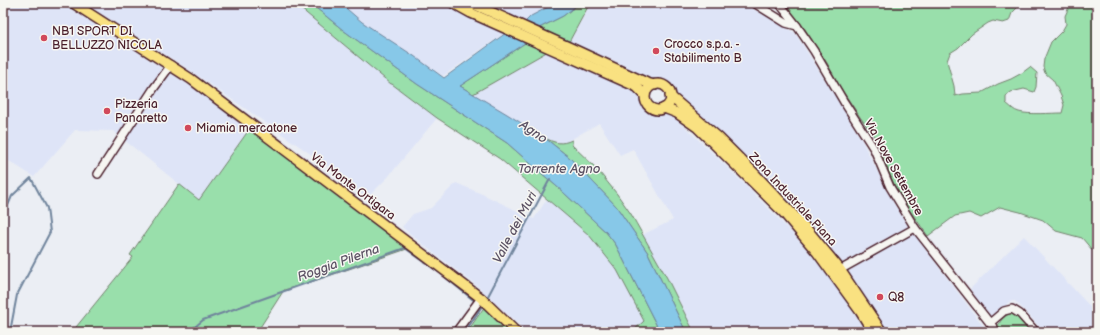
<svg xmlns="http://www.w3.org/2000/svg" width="1100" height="335" viewBox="0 0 1100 335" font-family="'Balsamiq Sans',sans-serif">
  <rect width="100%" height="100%" fill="#ebeef4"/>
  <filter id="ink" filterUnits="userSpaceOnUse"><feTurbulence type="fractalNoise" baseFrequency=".025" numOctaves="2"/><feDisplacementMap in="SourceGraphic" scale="8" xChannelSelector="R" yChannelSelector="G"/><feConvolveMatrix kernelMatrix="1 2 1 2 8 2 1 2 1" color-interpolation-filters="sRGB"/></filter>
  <g filter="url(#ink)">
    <g fill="#dee4f7">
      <polygon points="3,3 61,3 181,80 251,127 199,200 113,131 75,130 34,177 3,157"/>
      <polygon points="84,3 294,3 391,84 392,84 437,118 388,177 367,198 325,164 188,69"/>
      <polygon points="340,3 446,3 453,7 506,32 492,42 443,76 362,22"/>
      <polygon points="482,3 556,3 531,16 525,22"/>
      <polygon points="591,3 743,3 795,33 832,91 862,141 894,204 912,232 988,332 888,332 859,289 830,251 804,220 776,189 759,174 705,120 675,96 650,79 621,64 569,42"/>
      <polygon points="550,50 628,87 655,103 686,128 727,167 774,214 804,246 832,280 866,332 694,332 667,278 642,235 673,220 633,149 620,155 599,123 565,143 554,143 545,138 473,94"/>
      <polygon points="456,183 482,194 534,219 547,199 589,235 617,270 644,321 632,332 527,332 476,285 431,251 402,227 413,214 431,208"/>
      <polygon points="1024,236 1097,314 1097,332 1044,332 1025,311 1015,301 1013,301 1009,302 992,319 970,289"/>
    </g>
    <g fill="#99dfab" stroke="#727f6b">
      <polygon points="294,3 310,3 343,30 417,84 507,143 563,192 606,232 616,245 660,332 632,332 644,321 617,270 589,235 500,159 437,118 392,84 391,84"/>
      <polygon points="580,3 590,3 569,42 539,28 563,16"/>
      <path d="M785,3H1022L1012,13L1009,21L1003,23L993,21L988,23L972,34L958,48L950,53L947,61L954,86L955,96L963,94L981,93L998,84L1011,79L1022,73L1030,67L1037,73L1036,87L1034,92L1024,89L1011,92L1006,96V103C1010,106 1014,111 1019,112C1028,115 1052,113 1062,113L1064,105L1061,96L1053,80L1045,73L1043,67L1044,59L1051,42L1062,31L1066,24L1065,16L1069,7V3H1097V254L1093,251L1082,238L1056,231L1043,220L1020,212L1000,207L981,218L969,213L955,216L928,236L908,208L895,186L886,167L879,143L860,117L840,87L827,63L803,26Z"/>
      <polygon points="525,43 546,50 550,50 473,94 460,86"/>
      <polygon points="251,127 409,245 407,249 311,282 284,290 257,332 72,332 133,257 130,255 179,184 199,200"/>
      <path d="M545,138C555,143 561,145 572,140V145L596,168L617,194L631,214L667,278L694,332H686L648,253L616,206L570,158Z"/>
      <polygon points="485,306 509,332 467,332"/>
      <path d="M1013,313L1017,316L1032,332H1001L998,326C1001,319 1005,315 1013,313Z"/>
    </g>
    <g fill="#87c8e8" stroke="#6f849c">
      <polygon points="310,3 340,3 362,22 414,56 444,78 506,33 525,43 460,86 507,114 545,138 570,158 616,206 648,253 686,332 660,332 616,245 606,232 563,192 507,143 417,84 343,30"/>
      <polygon points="556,3 580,3 563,16 539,28 525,22 531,16"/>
    </g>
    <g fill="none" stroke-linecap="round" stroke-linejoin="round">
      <g stroke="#6f849c" stroke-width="2">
        <polyline points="3,217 12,196 31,178 47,208 50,232 17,295 10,332"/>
        <polyline points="487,298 550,179"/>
        <polyline points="189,332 203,320 405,248 440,273 482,307"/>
        <polyline points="465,332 482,306"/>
      </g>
      <g stroke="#4a1f2b" stroke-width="10">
        <g id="minor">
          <polyline points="754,3 786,23 797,26 814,51 844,102 874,149 890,187 915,228 997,332"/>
          <polyline points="779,3 797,26"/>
          <polyline points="98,174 154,88 171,65"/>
          <polyline points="840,270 915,228"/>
          <polyline points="990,323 1004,311 1012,309 1020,314 1036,332"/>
          <polyline points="456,332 481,298"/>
        </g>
      </g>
      <g stroke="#4a1f2b" stroke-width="12">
        <g id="major">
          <polyline points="73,3 191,79 481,298 516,332"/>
          <polyline points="453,3 471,13 637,87 645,95"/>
          <polyline points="471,3 571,48 647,83 655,85"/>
          <circle cx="658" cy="97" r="13"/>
          <polyline points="670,96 719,138 755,174 806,228 839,268 882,332"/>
          <polyline points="664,108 677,113 697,127 784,213 817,252 860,311 873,332"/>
        </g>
      </g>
      <use href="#minor" stroke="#f6f6f2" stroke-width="7"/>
      <use href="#major" stroke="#f9e181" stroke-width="9"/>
    </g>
  </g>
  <g fill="#d1495b" stroke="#f6f6f2" stroke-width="1.5">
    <circle cx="44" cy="38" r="4"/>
    <circle cx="656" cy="51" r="4"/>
    <circle cx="107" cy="111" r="4"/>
    <circle cx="188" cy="128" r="4"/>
    <circle cx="880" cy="297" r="4"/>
  </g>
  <g text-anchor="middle" stroke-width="3" stroke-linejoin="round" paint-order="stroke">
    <g font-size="12" fill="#4a1f2b" stroke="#f6f6f2" text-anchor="start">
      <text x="52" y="35">NB1 SPORT DI<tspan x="52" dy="14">BELLUZZO NICOLA</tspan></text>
      <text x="664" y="48">Crocco s.p.a. -<tspan x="664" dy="14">Stabilimento B</tspan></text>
      <text x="115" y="108">Pizzeria<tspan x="115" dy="14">Panaretto</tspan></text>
      <text x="196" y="132">Miamia mercatone</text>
      <text x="888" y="301">Q8</text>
    </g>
    <g font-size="12" fill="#4a1f2b" stroke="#f6f6f2">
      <text transform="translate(894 167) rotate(61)" y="4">Via Nove Settembre</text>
      <text transform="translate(353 186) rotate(37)" y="4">Via Monte Ortigara</text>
      <text transform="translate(793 199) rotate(47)" y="4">Zona Industriale Piana</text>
    </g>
    <g font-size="13" font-style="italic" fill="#5c5264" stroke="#f6f6f2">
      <text transform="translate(534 131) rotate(35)" y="5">Agno</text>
      <text x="559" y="173">Torrente Agno</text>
      <text transform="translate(514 227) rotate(-62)" y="5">Valle dei Muri</text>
      <text transform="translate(338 262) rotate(-20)" y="5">Roggia Pilerna</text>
    </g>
  </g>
  <rect width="1100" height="335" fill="none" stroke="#f6f6f2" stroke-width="16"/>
  <rect x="8" y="8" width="1084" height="319" fill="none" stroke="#4a1f2b" stroke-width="1.5" filter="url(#ink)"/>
</svg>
